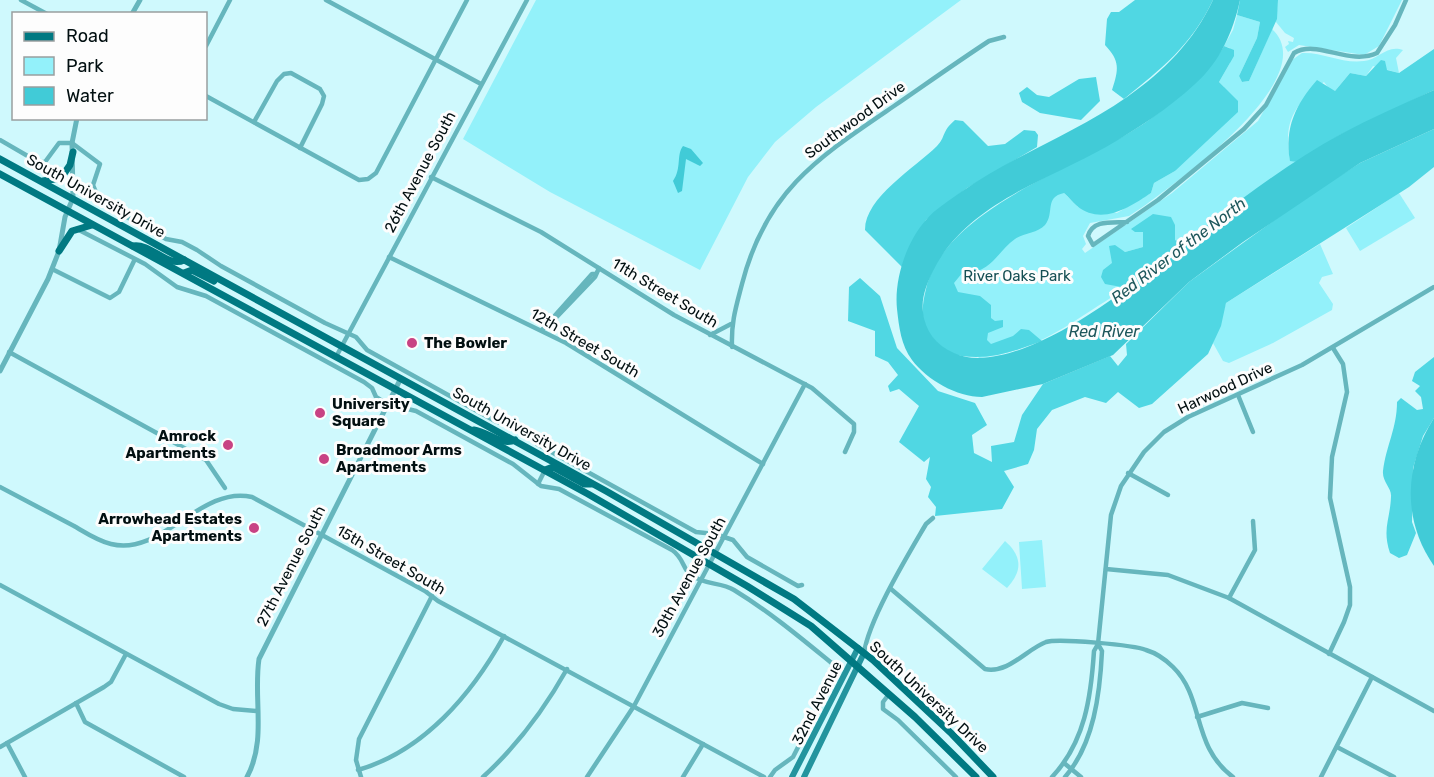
<svg xmlns="http://www.w3.org/2000/svg" width="1434" height="777" viewBox="0 0 1434 777" font-family="Rubik,sans-serif">
  <rect width="100%" height="100%" fill="#cff9fd"/>
  <g fill="#93f1fa">
    <polygon points="536,0 961,0 816,107 775,142 748,177 700,270 550,192 463,139"/>
    <polygon points="1278,0 1402,0 1379,46 1364,55 1299,45 1288,52 1285,47 1289,44 1288,41 1293,42 1294,38 1285,33 1276,22"/>
    <path d="M1237,15L1260,22L1257,38L1239,76L1242,82L1249,81L1272,29C1324,77 1178,181 1144,206L1129,216L1090,223L1083,236L1086,244L1082,249L1085,253L1172,193L1258,121L1292,60L1302,53C1323,52 1342,64 1364,61C1378,60 1387,44 1403,50L1396,58L1399,73L1373,66L1366,76L1350,73L1335,91L1330,90L1324,82C1294,104 1283,122 1290,160L1297,162L1184,244L1175,240V225L1143,232V247L1125,252L1119,250L1127,288C1074,319 1043,350 979,358L927,283L1026,186L1064,193L1078,207L1117,213L1151,193L1154,183L1175,171L1224,87L1219,82L1230,63V48L1224,46L1233,30Z"/>
    <polygon points="1399,193 1415,218 1360,251 1346,228"/>
    <polygon points="1320,244 1333,274 1322,277 1319,283 1333,304 1332,310 1273,343 1229,363 1223,361 1213,343 1226,303"/>
    <polygon points="1042,540 1046,587 1022,589 1019,542"/>
    <path d="M1005,541C1022,556 1023,571 1007,588L982,569Z"/>
  </g>
  <g fill="#50d7e3">
    <path d="M1135,0H1213C1191,46 1162,68 1124,99L1112,90C1119,69 1120,61 1105,45L1107,19L1111,12H1119Z"/>
    <polygon points="1240,0 1278,0 1277,19 1249,81 1242,82 1239,76 1257,38 1260,22 1237,15"/>
    <path d="M1224,46L1234,50V56L1219,82L1238,101V112L1175,171L1154,183L1151,193C1130,207 1102,226 1077,206C1072,202 1069,197 1064,193C1044,197 1055,213 1045,225C1038,233 1024,233 1015,239C997,252 989,276 963,272L954,283L958,292L980,296L991,305V318L995,321L1003,320V327L988,333L987,340L991,344L1013,336L1021,329L1029,330L1042,341C1015,351 991,360 962,356C947,354 930,339 925,325C921,313 923,301 926,289C945,206 1085,166 1149,120C1175,102 1197,76 1219,54Z"/>
    <path d="M1434,49V90L1340,135L1297,162L1290,161C1284,128 1296,104 1317,80L1335,91L1350,73L1366,76L1381,60L1385,61L1387,70L1399,73Z"/>
    <polygon points="1096,77 1100,101 1081,120 1040,113 1022,102 1019,93 1027,87 1037,95 1049,97 1079,79"/>
    <path d="M955,120L963,121L988,146L1005,144L1024,130L1035,131L1038,135L1037,147L967,188L926,220L902,267L865,230C865,197 915,168 937,146C946,137 941,132 955,120Z"/>
    <polygon points="1434,129 1434,167 1409,187 1226,303 1221,326 1208,354 1152,404 1139,408 1118,392 1106,403 1085,397 1052,410 1037,429 1034,450 1028,464 1004,471 1014,487 1002,509 935,516 936,507 928,497 931,487 926,479 930,457 924,462 899,442 919,406 899,389 890,392 888,386 898,375 888,362 875,356 875,331 848,321 849,287 860,278 880,296 897,348 938,391 975,403 987,425 972,435 974,453 992,462 991,446 1014,442 1022,415 1043,384 1110,356 1118,366 1127,355 1126,344 1189,282 1305,198 1360,163"/>
    <polygon points="1153,214 1171,217 1175,225 1175,240 1184,244 1127,288 1105,284 1101,277 1103,270 1112,263 1109,246 1115,245 1125,252 1143,247 1143,232 1135,232 1131,229"/>
    <path d="M1434,357V418L1423,436L1413,468L1412,522L1416,533L1407,555L1399,558L1390,553C1382,529 1390,520 1391,497C1392,488 1382,482 1383,471C1386,446 1397,428 1397,402L1401,398L1417,410L1423,409L1421,397L1415,391L1420,386L1412,381L1415,372Z"/>
  </g>
  <g fill="#41cbd7">
    <path d="M1213,0H1240C1233,32 1220,62 1195,84C1168,109 1137,129 1106,147C1046,181 966,204 933,271C927,283 921,298 923,312C925,331 936,345 954,353C974,363 1002,356 1022,349C1094,322 1155,265 1215,219C1255,189 1297,158 1341,134C1371,118 1403,104 1434,90V129L1360,163L1243,242L1189,282L1113,355L1043,384L982,397C957,397 927,380 912,360C901,345 899,327 897,309C894,280 906,242 926,220C935,209 950,200 961,192C1014,155 1074,134 1127,97C1164,71 1194,41 1213,0Z"/>
    <path d="M683,146L691,149L703,163L700,166L686,159L682,191L678,193L673,181C682,168 676,155 683,146Z"/>
    <path d="M1434,418V566C1402,520 1404,465 1434,418Z"/>
  </g>
  <g fill="none" stroke-linecap="round" stroke-linejoin="round">
    <g stroke="#66b6bd" stroke-width="4.5">
      <polyline points="21,0 47,14"/>
      <polyline points="326,0 481,84"/>
      <polyline points="206,46 230,0"/>
      <polyline points="206,96 359,180 368,179 376,173 467,0"/>
      <polyline points="254,122 277,81 284,74 291,73 320,89 324,96 322,104 300,148"/>
      <path d="M0,140L38,162H45L59,143H72L100,164L93,185L100,202L166,239L182,242L197,250L221,266L325,323L356,337L367,350L495,421C513,427 525,428 537,444L696,532L715,534L733,540L747,557L798,586L802,585"/>
      <polyline points="431,177 541,232 674,315 812,388 854,424 854,432 845,452"/>
      <path d="M1127,222C1113,223 1093,219 1088,236L1093,245L1158,200L1244,129L1266,105L1294,53C1317,39 1349,66 1377,53L1395,25L1406,0"/>
      <path d="M77,229L145,264L177,287L206,296L364,382L372,388L376,397L387,404L416,411L513,464L541,486L559,489L672,550C684,558 683,570 691,575C704,585 721,582 734,590C770,612 802,639 834,665L837,671L793,757L775,770L770,777"/>
      <polyline points="389,257 566,343 763,464"/>
      <polyline points="52,269 110,298 119,292 134,261"/>
      <polyline points="547,324 550,324 595,277 599,268"/>
      <polyline points="542,330 592,274 595,274"/>
      <polyline points="710,335 731,324"/>
      <path d="M732,347C731,322 736,307 742,284C766,190 819,157 894,106C926,84 957,62 989,41L1004,37"/>
      <polyline points="9,352 206,460 225,488"/>
      <polyline points="336,357 527,0"/>
      <polyline points="1238,395 1253,432"/>
      <polyline points="1128,473 1168,495"/>
      <polyline points="538,484 545,470"/>
      <path d="M0,487C25,500 49,513 74,526C86,533 98,541 111,544C162,557 200,485 252,497L425,591L438,601L764,777"/>
      <polyline points="1106,569 1168,575 1229,598 1434,711"/>
      <polyline points="0,585 219,704 233,709 257,711"/>
      <path d="M891,589L985,669C1008,674 1027,649 1046,642C1058,638 1134,645 1146,650C1156,653 1166,660 1173,667C1205,698 1191,746 1233,777"/>
      <polyline points="1229,598 1255,550 1253,521"/>
      <path d="M864,653C869,619 908,555 926,524L933,518"/>
      <polyline points="1329,654 1344,622 1350,605 1350,587 1330,498 1332,457 1347,392 1343,364 1333,348"/>
      <polyline points="889,694 883,702 883,709 898,720 956,777"/>
      <polyline points="76,703 85,722 184,777"/>
      <polyline points="1197,717 1242,703 1268,708"/>
      <polyline points="7,743 25,777"/>
      <polyline points="0,747 104,687 111,682 126,654"/>
      <polyline points="1337,747 1394,777"/>
      <polyline points="1064,763 1081,777"/>
      <path d="M358,770C424,751 472,694 504,636"/>
      <polyline points="361,777 356,760 359,739 432,596"/>
      <path d="M483,777C518,745 544,710 567,669"/>
      <polyline points="587,777 634,706 805,384"/>
      <polyline points="683,777 703,744"/>
      <path d="M1052,777C1085,742 1091,697 1094,651L1098,644L1111,515L1121,486L1144,452L1164,432L1188,417L1302,365L1434,287"/>
      <path d="M1065,777C1094,744 1100,693 1102,651L1098,644"/>
      <polyline points="1321,777 1372,677"/>
    </g>
    <g stroke="#66b6bd" stroke-width="5">
      <polyline points="132,14 140,0"/>
      <polyline points="0,371 48,279 59,251 65,217 73,198 72,143 77,118"/>
      <path d="M247,777C267,740 253,699 259,659L401,378"/>
    </g>
    <g stroke="#23949e" stroke-width="6">
      <polyline points="792,777 858,648"/>
      <polyline points="804,777 864,653"/>
    </g>
    <g stroke="#007982" stroke-width="7">
      <polyline points="0,159 606,491 794,599 873,660 952,734 993,777"/>
      <polyline points="0,174 588,494 747,586 811,626 915,717 976,777"/>
      <polyline points="43,181 61,178 70,165 73,152"/>
      <path d="M133,246C151,243 167,268 184,260"/>
      <polyline points="59,251 72,231 92,225"/>
      <polyline points="184,273 192,270 214,281"/>
      <path d="M474,430C488,432 501,446 515,440"/>
      <polyline points="545,470 553,467 584,484 591,484"/>
    </g>
  </g>
  <g fill="#c84384" stroke="#fdfdfd" stroke-width="2">
    <circle cx="412" cy="343" r="6"/>
    <circle cx="320" cy="413" r="6"/>
    <circle cx="228" cy="445" r="6"/>
    <circle cx="324" cy="459" r="6"/>
    <circle cx="254" cy="528" r="6"/>
  </g>
  <g text-anchor="middle" stroke-width="6" stroke-linejoin="round" paint-order="stroke">
    <g font-size="15" fill="#020f11" stroke="#fdfdfd">
      <text transform="translate(855 120) rotate(-36)" y="5">Southwood Drive</text>
      <text transform="translate(420 172) rotate(-62)" y="5">26th Avenue South</text>
      <text transform="translate(96 196) rotate(29)" y="5">South University Drive</text>
      <text transform="translate(665 293) rotate(31)" y="5">11th Street South</text>
      <text transform="translate(585 343) rotate(30)" y="5">12th Street South</text>
      <text transform="translate(1225 388) rotate(-25)" y="5">Harwood Drive</text>
      <text transform="translate(522 429) rotate(29)" y="5">South University Drive</text>
      <text transform="translate(391 560) rotate(30)" y="5">15th Street South</text>
      <text transform="translate(291 566) rotate(-63)" y="5">27th Avenue South</text>
      <text transform="translate(689 577) rotate(-61)" y="5">30th Avenue South</text>
      <text transform="translate(929 697) rotate(43)" y="5">South University Drive</text>
      <text transform="translate(817 703) rotate(-63)" y="5">32nd Avenue</text>
    </g>
    <g font-size="15" fill="#154f54" stroke="#fdfdfd">
      <text x="1017" y="281">River Oaks Park</text>
    </g>
    <g font-size="15" font-weight="bold" fill="#020f11" stroke="#fdfdfd" text-anchor="start">
      <text x="424" y="348">The Bowler</text>
      <text x="332" y="409">University<tspan x="332" dy="17">Square</tspan></text>
      <text x="216" y="441" text-anchor="end">Amrock<tspan x="216" dy="17">Apartments</tspan></text>
      <text x="336" y="455">Broadmoor Arms<tspan x="336" dy="17">Apartments</tspan></text>
      <text x="242" y="524" text-anchor="end">Arrowhead Estates<tspan x="242" dy="17">Apartments</tspan></text>
    </g>
    <g font-size="16" font-style="italic" fill="#1e575c" stroke="#fdfdfd">
      <text transform="translate(1178 250) rotate(-37)" y="6">Red River of the North</text>
      <text x="1104" y="337">Red River</text>
    </g>
  </g>
  <rect x="12" y="12" width="195" height="108" fill="#fdfdfd" stroke="#999e9f" stroke-width="1.5"/>
  <rect x="24" y="32" width="30" height="9" fill="#007982" stroke="#999e9f" stroke-width="1.5"/>
  <text x="66" y="42" font-size="18" fill="#020f11">Road</text>
  <rect x="24" y="57" width="30" height="18" fill="#93f1fa" stroke="#999e9f" stroke-width="1.5"/>
  <text x="66" y="72" font-size="18" fill="#020f11">Park</text>
  <rect x="24" y="87" width="30" height="18" fill="#41cbd7" stroke="#999e9f" stroke-width="1.5"/>
  <text x="66" y="102" font-size="18" fill="#020f11">Water</text>
</svg>
